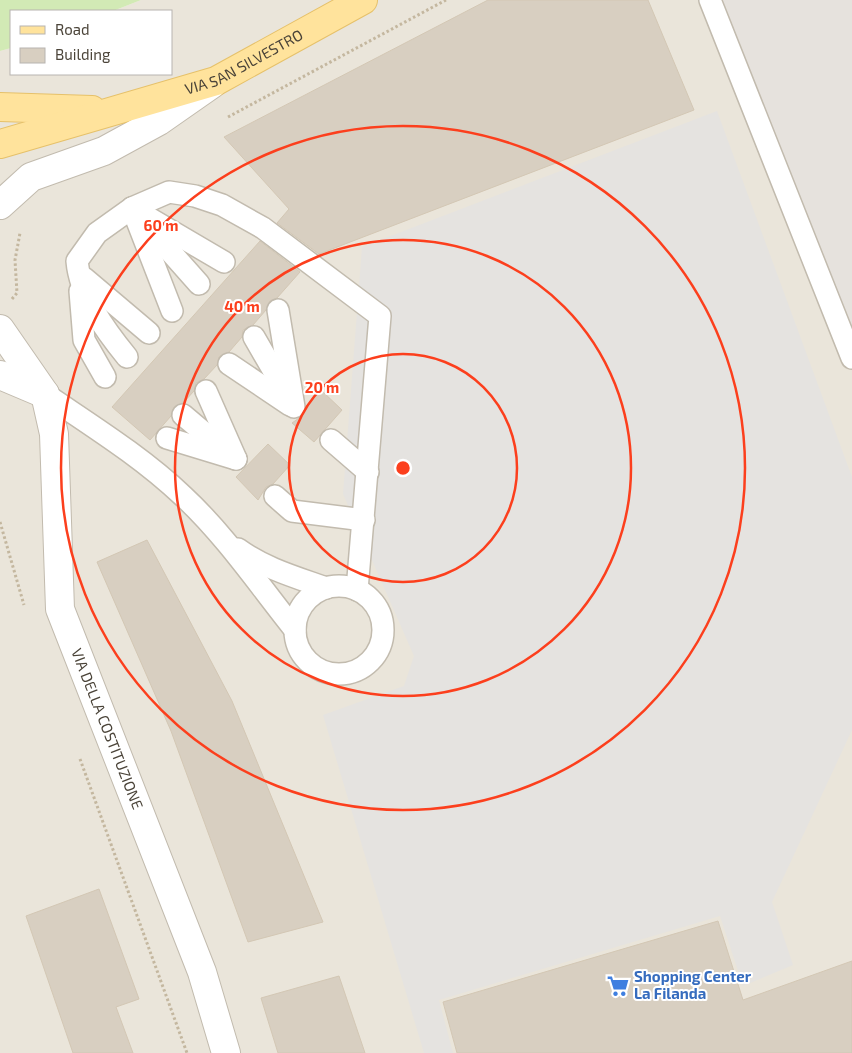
<svg xmlns="http://www.w3.org/2000/svg" width="852" height="1053" viewBox="0 0 852 1053" font-family="'Exo 2',sans-serif">
  <rect width="100%" height="100%" fill="#f6f3ec"/>
  <polygon fill="#eae5da" points="141,0 698,0 852,362 852,1053 0,1053 0,51 11,48 11,74 171,74 171,11 113,11"/>
  <polygon fill="#e6e2dd" points="698,0 852,0 852,362"/>
  <polygon fill="#d2eab5" points="0,0 141,0 113,11 11,11 11,48 0,51"/>
  <polygon fill="#e5e3e0" points="717,111 852,477 852,730 772,902 793,965 743,986 720,916 439,1000 453,1053 424,1053 323,715 404,686 414,656 343,494 362,247"/>
  <g fill="#d8cfc1" stroke="#d3c7b4">
    <polygon points="488,0 648,0 694,110 319,254 277,223 289,209 224,137"/>
    <polygon points="260,241 300,272 277,298 270,301 266,310 253,325 243,330 242,337 229,352 219,357 217,365 204,379 196,383 194,391 183,403 174,407 171,416 150,440 112,407"/>
    <polygon points="321,390 342,410 314,442 292,423 302,416 306,407"/>
    <polygon points="268,444 290,465 273,484 266,487 258,500 236,477"/>
    <polygon points="147,540 232,701 323,922 248,942 171,731 97,562"/>
    <polygon points="99,889 139,999 116,1007 133,1053 73,1053 26,916"/>
    <polygon points="718,921 743,1000 852,961 852,1053 457,1053 443,1002"/>
    <polygon points="339,976 365,1053 278,1053 261,998"/>
  </g>
  <g fill="none" stroke-linecap="round" stroke-linejoin="round">
    <g stroke="#c2bbae" stroke-width="24">
      <g id="lane">
        <polyline points="710,0 852,358"/>
        <polyline points="132,208 172,311"/>
        <polyline points="132,208 224,262"/>
        <polyline points="144,222 199,284"/>
        <polyline points="84,278 149,333"/>
        <polyline points="80,291 84,340 105,377"/>
        <polyline points="278,310 294,407"/>
        <polyline points="254,337 287,394"/>
        <path d="M127,357C105,330 80,296 77,261L97,233L132,208L169,192L195,196L222,205L263,228L380,316L357,590"/>
        <polyline points="229,364 290,405"/>
        <polyline points="206,391 236,459"/>
        <path d="M45,394C92,426 142,457 183,496C225,535 259,585 295,630"/>
        <polyline points="183,415 228,453"/>
        <polyline points="167,438 236,459"/>
        <polyline points="331,440 368,472"/>
        <polyline points="275,496 292,511 364,520"/>
        <path d="M238,549C264,568 295,577 326,588"/>
        <circle cx="339" cy="630" r="44"/>
      </g>
    </g>
    <g stroke="#c2bbae" stroke-width="30">
      <g id="street">
        <polyline points="0,205 31,177 104,151 159,121 212,84"/>
        <path id="s1" d="M0,329L45,394L54,434L60,609L202,972L226,1053"/>
        <polyline points="0,375 45,394"/>
      </g>
    </g>
    <g stroke="#e6c16a" stroke-width="30">
      <g id="primary">
        <polyline points="0,107 92,110"/>
        <path id="s2" d="M0,144L216,81L363,0"/>
      </g>
    </g>
    <g stroke="#c4b79f" stroke-width="3" stroke-dasharray="2.5 2.5" stroke-linecap="butt">
      <polyline points="228,117 446,0"/>
      <polyline points="12,299 17,293 15,260 20,233"/>
      <polyline points="0,522 24,605"/>
      <polyline points="80,759 187,1053"/>
    </g>
    <use href="#lane" stroke="#fff" stroke-width="21"/>
    <use href="#street" stroke="#fff" stroke-width="28"/>
    <use href="#primary" stroke="#ffe39c" stroke-width="28"/>
  </g>
  <g fill="none" stroke="#fc3f1d" stroke-width="2.5">
    <circle cx="403" cy="468" r="114"/>
    <circle cx="403" cy="468" r="228"/>
    <circle cx="403" cy="468" r="342"/>
  </g>
  <defs>
    <g id="supermarket-bare" transform="scale(1.725)"><path d="M-6-5.5h2.5l.6 2H6L4.5 2H-2.5L-4.4-4H-6ZM-1.5 3.2a1.3 1.3 0 1 0 .1 0ZM3 3.2a1.3 1.3 0 1 0 .1 0Z" fill="#3f7fe0" stroke="#fff" stroke-width="2.5" paint-order="stroke"/></g>
  </defs>
  <g fill-rule="evenodd">
    <use href="#supermarket-bare" x="618" y="986"/>
  </g>
  <g text-anchor="middle" stroke-width="4" stroke-linejoin="round" paint-order="stroke">
    <g font-size="15" fill="#4b4439" stroke="#fff">
      <text dy="5" stroke="none"><textPath href="#s2" startOffset="258">VIA SAN SILVESTRO</textPath></text>
      <text dy="5" stroke="none"><textPath href="#s1" startOffset="424">VIA DELLA COSTITUZIONE</textPath></text>
    </g>
    <g font-size="15" font-weight="bold" fill="#366cbe" stroke="#fff" text-anchor="start">
      <text x="634" y="982">Shopping Center<tspan x="634" dy="17">La Filanda</tspan></text>
    </g>
  </g>
  <circle cx="403" cy="468" r="8" fill="#fc3f1d" stroke="#fff" stroke-width="2.5"/>
  <g font-size="15" text-anchor="middle" font-weight="bold" fill="#fc3f1d" stroke="#fff" stroke-width="4" stroke-linejoin="round" paint-order="stroke">
    <text x="161" y="231">60 m</text>
    <text x="242" y="312">40 m</text>
    <text x="322" y="393">20 m</text>
  </g>
  <rect x="10" y="10" width="162" height="65" fill="#ffffff" stroke="#b7b4b0"/>
  <rect x="20" y="26" width="25" height="8" fill="#ffe39c" stroke="#b7b4b0"/>
  <text x="55" y="35" font-size="15" fill="#4b4439">Road</text>
  <rect x="20" y="48" width="25" height="15" fill="#d8cfc1" stroke="#b7b4b0"/>
  <text x="55" y="60" font-size="15" fill="#4b4439">Building</text>
</svg>
